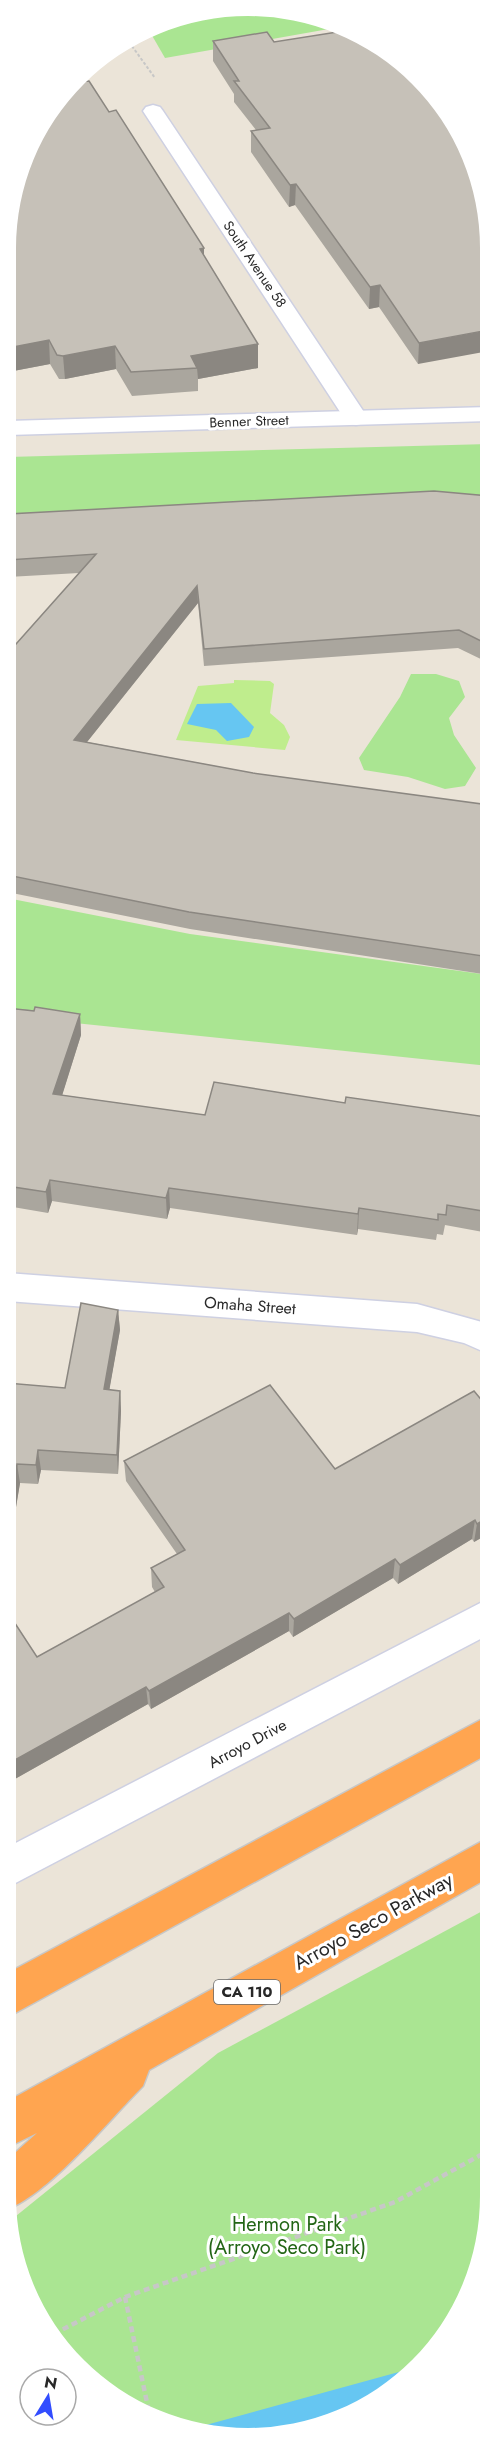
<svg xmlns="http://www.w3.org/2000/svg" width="496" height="2445" viewBox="0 0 496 2445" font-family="Jost,sans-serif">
  <rect width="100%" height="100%" fill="#ebe4d8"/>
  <g fill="#aae592">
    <polygon points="279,8 340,27 165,58 150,32 185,14"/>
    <polygon points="489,444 489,513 8,531 8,457"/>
    <polygon points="411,674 436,674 459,681 465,697 449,718 454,735 476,768 465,786 445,789 408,777 364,770 359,758 400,697"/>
    <polygon points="7,898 190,934 489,975 489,1066 7,1016"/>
    <polygon points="488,1908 488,2228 458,2318 407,2379 325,2426 233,2438 141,2414 77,2368 24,2289 11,2220 218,2053"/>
  </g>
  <polygon fill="#bfed8d" points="234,680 270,681 274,684 270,713 284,725 290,737 285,750 176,740 198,686 234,683"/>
  <g fill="#66c6f2">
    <polygon points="231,703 254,727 249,737 227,741 216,730 187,724 197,704"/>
    <polygon points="417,2367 407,2379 325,2426 233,2438 195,2428"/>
  </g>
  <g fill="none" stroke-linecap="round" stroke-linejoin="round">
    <g stroke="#ced0e2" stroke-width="3">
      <g id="street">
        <polygon points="153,105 160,107 163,111 368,418 365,423 356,425 347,423 344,418 143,111 146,107"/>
        <polygon points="7,1273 417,1304 489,1324 489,1354 464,1343 417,1332 7,1301"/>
        <polygon points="488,1599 488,1635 6,1888 6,1848"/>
      </g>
    </g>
    <g stroke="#ced0e2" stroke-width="3">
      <polygon id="secondary" points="489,407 489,421 8,435 8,421"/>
    </g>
    <g stroke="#c7c7c7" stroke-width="3">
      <g id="highway">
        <polygon points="488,1716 488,1754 6,2018 6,1974"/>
        <path d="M488,1838V1878L149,2070L143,2086C108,2121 52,2191 8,2209L6,2161L37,2133L6,2148V2102Z"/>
      </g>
    </g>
    <g stroke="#c7c7c7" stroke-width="2" stroke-dasharray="3 2" stroke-linecap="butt">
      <polyline points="132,41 135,39"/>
      <polyline points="129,42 155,78"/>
    </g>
    <g stroke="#c7c7c7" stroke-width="4.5" stroke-dasharray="6 4" stroke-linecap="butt">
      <polyline points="125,2297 150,2417"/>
      <polyline points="54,2334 125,2297 395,2202 488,2151"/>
    </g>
    <use href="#street" fill="#fff" fill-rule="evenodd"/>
    <use href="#secondary" fill="#fff" fill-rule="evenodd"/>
    <use href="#highway" fill="#ffa550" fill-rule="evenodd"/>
  </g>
  <g fill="#aaa69e">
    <polygon points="213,41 274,42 471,155 418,364 379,307 369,309 295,205 289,207 251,152 251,131 256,130 234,102 234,94 213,61"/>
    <polygon points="109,112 204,248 204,256 258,368 198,379 198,391 132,396 116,369 65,379 59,379 50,364 8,372"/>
    <polygon points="489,496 489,663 458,648 204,666 198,603 87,742 253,773 489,805 489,975 190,929 7,892 8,653 79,573 8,577 8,514"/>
    <polygon points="7,1008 80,1014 81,1035 62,1095 205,1115 345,1103 486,1117 489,1102 489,1232 483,1232 445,1225 443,1235 437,1234 436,1240 358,1229 357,1235 170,1208 167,1219 52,1201 48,1213 7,1206"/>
    <polygon points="118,1310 120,1330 109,1390 120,1391 121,1411 118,1474 41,1470 38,1484 20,1483 15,1513 7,1516 7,1383 65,1388"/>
    <polygon points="489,1409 488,1534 474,1542 472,1539 398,1584 393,1578 293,1637 289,1631 151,1709 148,1704 6,1784 7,1611 37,1657 155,1592 152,1587 151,1568 177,1554 126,1481 124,1461 335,1469"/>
  </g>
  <g fill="#8b8781">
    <polygon points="296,184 295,205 289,207 290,185"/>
    <polygon points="204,248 204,271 200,249"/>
    <polygon points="380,285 379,307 369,309 370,287"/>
    <polygon points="489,330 489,351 418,364 419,343"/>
    <polygon points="49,340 50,364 8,372 8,348"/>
    <polygon points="258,344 258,368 198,379 197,368 191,356"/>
    <polygon points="115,346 116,369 65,379 63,356"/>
    <polygon points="197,586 198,603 75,757 74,740"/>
    <polygon points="80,1014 81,1035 56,1115 53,1094"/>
    <polygon points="50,1180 52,1201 48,1213 46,1192"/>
    <polygon points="169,1188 170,1208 167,1219 166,1198"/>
    <polygon points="359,1208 358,1229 357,1235 358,1214"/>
    <polygon points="118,1310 120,1330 106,1409 104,1389"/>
    <polygon points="120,1391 121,1411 118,1474 117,1455"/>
    <polygon points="38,1450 41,1470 38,1484 36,1465"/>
    <polygon points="17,1464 20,1483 15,1513 7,1516 7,1496"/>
    <polygon points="489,1517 488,1534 474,1542 477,1524"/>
    <polygon points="475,1520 472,1539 398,1584 400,1565"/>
    <polygon points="395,1559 393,1578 293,1637 294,1619"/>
    <polygon points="289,1613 289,1631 151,1709 149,1691"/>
    <polygon points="146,1687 148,1704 6,1784 6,1765"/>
  </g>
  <g fill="#c6c1b8" stroke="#8b8781" stroke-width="1.5">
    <polygon points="350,30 355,31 419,77 471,155 489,232 489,330 419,343 380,285 370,287 296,184 290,185 251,131 270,128 234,81 239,81 213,41 267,32 274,42"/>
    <polygon points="89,81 109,112 116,110 204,248 200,249 258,344 191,356 197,368 131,372 115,346 63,356 57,355 49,340 8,348 8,217 38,127 77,82"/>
    <polygon points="434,491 489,496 489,645 459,630 204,649 197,586 74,740 253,773 489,805 489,957 189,912 7,875 8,653 96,554 8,560 8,514"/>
    <polygon points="35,1007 80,1014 53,1094 205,1115 214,1082 345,1103 346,1097 486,1117 489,1102 489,1212 447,1205 446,1215 438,1214 438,1220 359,1208 358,1214 169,1188 166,1198 50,1180 46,1192 7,1186 7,1105 12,1089 7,1088 7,1008 34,1011"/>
    <polygon points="81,1303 118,1310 104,1389 120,1391 117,1455 38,1450 36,1465 17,1464 12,1493 7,1496 7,1383 65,1388"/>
    <polygon points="270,1385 335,1469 474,1391 489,1409 489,1517 477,1524 475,1520 400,1565 395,1559 294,1619 289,1613 149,1691 146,1687 6,1765 7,1611 37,1657 164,1587 151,1568 185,1550 124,1461"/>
  </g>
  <g text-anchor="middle" stroke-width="6" stroke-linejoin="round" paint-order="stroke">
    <g font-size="14" fill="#282828" stroke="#fff">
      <text transform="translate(255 264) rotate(56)" y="5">South Avenue 58</text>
      <text transform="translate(249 421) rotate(-2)" y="5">Benner Street</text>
    </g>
    <rect fill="#fff" stroke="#686868" stroke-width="1.5" x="214" y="1980" width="66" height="24" rx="4.5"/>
    <g font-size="15" font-weight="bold" fill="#282828">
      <text x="247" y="1997">CA 110</text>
    </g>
    <g font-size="16" fill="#282828" stroke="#fff">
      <text transform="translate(250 1305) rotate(4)" y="6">Omaha Street</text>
      <text transform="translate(247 1743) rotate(-28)" y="6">Arroyo Drive</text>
    </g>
    <g font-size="20" fill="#282828" stroke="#fff">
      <text transform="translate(373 1921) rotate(-29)" y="7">Arroyo Seco Parkway</text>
    </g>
    <g font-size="20" fill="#236616" stroke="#fff">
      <text x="287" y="2231">Hermon Park<tspan x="287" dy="23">(Arroyo Seco Park)</tspan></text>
    </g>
  </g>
  <path d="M0 0H496V2445H0ZM248 16H248A232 232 0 0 1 480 248V2196A232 232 0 0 1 248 2428H248A232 232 0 0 1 16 2196V248A232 232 0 0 1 248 16Z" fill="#fff" fill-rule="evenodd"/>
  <g transform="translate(48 2397) rotate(11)"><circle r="28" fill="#ffffff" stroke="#a9a9a9" stroke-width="1.5"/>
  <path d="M0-4.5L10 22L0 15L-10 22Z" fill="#324dff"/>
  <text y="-9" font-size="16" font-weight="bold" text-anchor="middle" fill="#282828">N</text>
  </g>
</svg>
